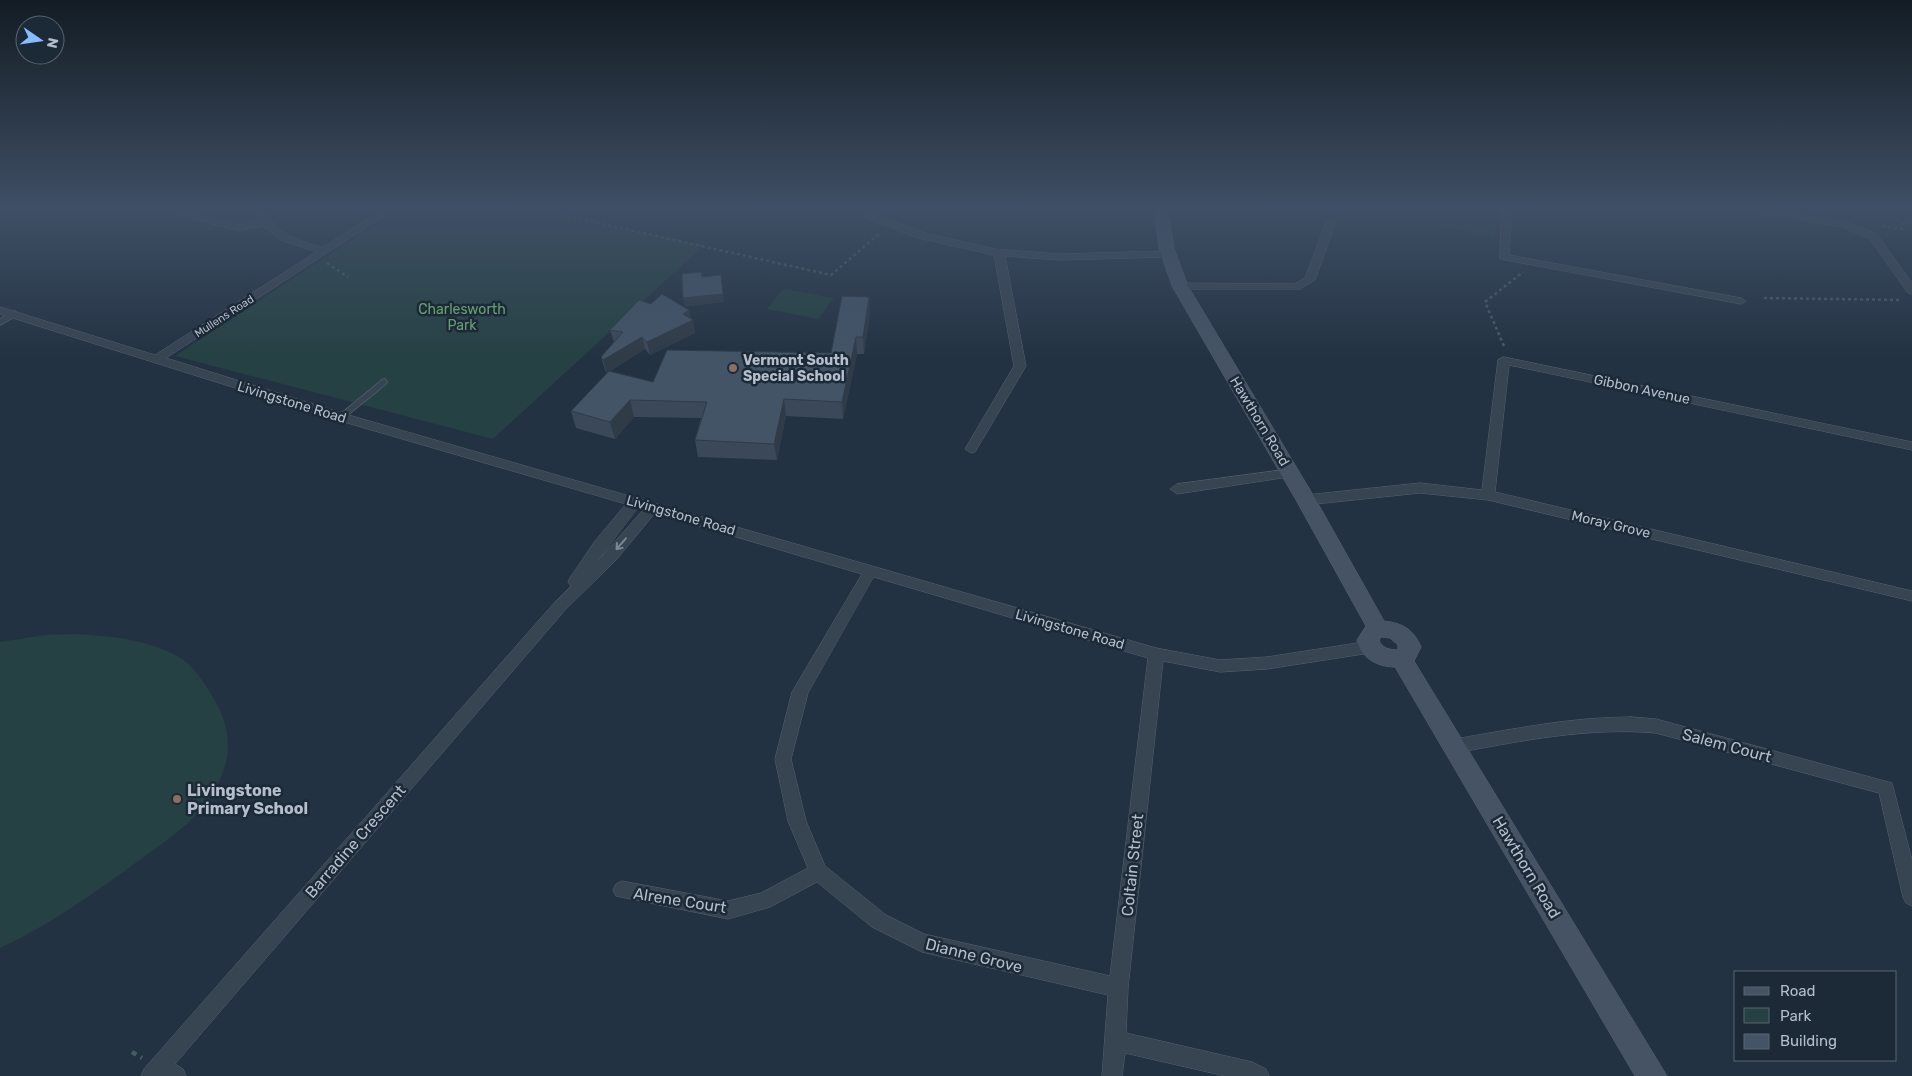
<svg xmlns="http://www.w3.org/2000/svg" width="1912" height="1076" viewBox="0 0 1912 1076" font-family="Rubik,sans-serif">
  <rect width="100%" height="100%" fill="#233242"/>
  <g fill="#254143">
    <polygon points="400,208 531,208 704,245 493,439 175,356"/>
    <polygon points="1416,208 1498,208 1495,237 1413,222"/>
    <polygon points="1884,208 1912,208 1912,232 1891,226"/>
    <polygon points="783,289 834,298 818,319 767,309"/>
    <path d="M76,634C111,636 152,640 182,659C193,666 202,680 209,691C223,712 232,735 226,762C223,775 216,788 209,799C192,824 164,842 141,859C96,892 50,925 0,948V642L45,635Z"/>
  </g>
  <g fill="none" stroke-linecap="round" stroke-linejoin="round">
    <g stroke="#55616f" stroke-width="7">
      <g id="lane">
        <polyline points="0,322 14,314"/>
        <polyline points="341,417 384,382"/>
      </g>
    </g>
    <g stroke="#55616f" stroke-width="1">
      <g id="street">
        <path d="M151,208H167L240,225L259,221L254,208H264C276,233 295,241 323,247L385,208H396L166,358L345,414L1156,648L1220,660L1267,657L1370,641L1375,643L1378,647L1375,651L1370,653L1267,669L1220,672L1163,661L1128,988L1126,1033L1252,1062L1266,1069L1269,1076H1225L1125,1053L1122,1076H1102L1108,995L922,952L872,927L817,882L770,907L728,919L616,896L613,890L616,884L622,881L728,901L761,893L808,868L788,821L775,759L792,692L862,574L655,513L617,559L565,610L175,1064L183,1069L186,1076H141L144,1069L555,602L571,586L568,582L570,578L595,541L626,504L337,420L0,314V307L155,355L316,252L281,240L263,226L240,231ZM638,508L643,510L596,563ZM874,577L1148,658L1110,976L924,934L886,915L825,866L806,821L791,759L808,693Z"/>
        <polygon points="848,208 860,208 925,233 995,249 1059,254 1166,251 1171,254 1166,257 1059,260 1005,256 1026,366 975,452 971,453 965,449 1014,366 994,255 918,238 871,220"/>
        <polygon points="1502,208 1512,208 1509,255 1741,298 1746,301 1741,304 1500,259"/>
        <polygon points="1737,208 1758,208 1844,221 1877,234 1912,283 1912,294 1908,293 1869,238 1842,227 1742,211"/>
        <polygon points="1331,219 1336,222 1315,280 1300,289 1180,289 1175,286 1180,283 1294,284 1305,278 1326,222"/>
        <polygon points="1504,357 1912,442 1912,450 1509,365 1495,492 1912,591 1912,601 1488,500 1420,493 1306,505 1301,503 1299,500 1306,495 1420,483 1482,490 1498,360"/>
        <polygon points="1290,469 1296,473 1295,476 1177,494 1170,489 1177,484"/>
        <path d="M1631,717L1656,719L1892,783L1912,860V906L1906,903L1903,897L1879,793L1656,733C1587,727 1522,741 1455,753L1449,751L1447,746L1449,741L1455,739C1514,729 1571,717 1631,717Z"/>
      </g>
    </g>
    <g stroke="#55616f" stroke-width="1">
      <path id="secondary" d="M1154,208H1168L1174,248L1188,286L1316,500L1384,621C1403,623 1414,630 1421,647L1414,661L1667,1076H1635L1395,667C1377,667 1361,658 1357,640L1366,626L1296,500L1172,286L1159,248ZM1382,637L1390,638L1398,645V650C1390,650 1381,648 1379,640Z"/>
    </g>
    <g stroke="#435e60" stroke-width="2.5" stroke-dasharray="3 3" stroke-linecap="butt">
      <polyline points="532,208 831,275 880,233"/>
      <polyline points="1882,226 1902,229 1903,222 1912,223"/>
      <polyline points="327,263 348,277"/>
      <polyline points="1764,298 1901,300"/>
      <polyline points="1504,346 1485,302 1523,272"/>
    </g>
    <polyline stroke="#435e60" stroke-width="4.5" stroke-dasharray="5 5" stroke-linecap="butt" points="132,1052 142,1058"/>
    <use href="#lane" stroke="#374452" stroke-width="5.5"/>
    <use href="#street" fill="#374452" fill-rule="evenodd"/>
    <use href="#secondary" fill="#455365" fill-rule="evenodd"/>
  </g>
  <g fill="#3a4859">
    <polygon points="651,304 689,310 691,319 695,333 650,355 645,349 607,373 605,370 601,357 614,342 610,330"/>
    <polygon points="870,313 864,354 857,354 843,419 786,416 777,460 698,457 695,440 701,418 634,417 615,439 576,428 571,411 653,382 831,353"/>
  </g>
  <g fill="#303b48">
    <polygon points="721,275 724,302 685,307 683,298"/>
    <polygon points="869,297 870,313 864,354 863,337"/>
    <polygon points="689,310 691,321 693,320 695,333 650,355 647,342 683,314"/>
    <polygon points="642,337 645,349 607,373 603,360"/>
    <polygon points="856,337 857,354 843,419 842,402"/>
    <polygon points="784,399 786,416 777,460 774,444"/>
    <polygon points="630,400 634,417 615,439 610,422"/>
  </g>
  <g fill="#445467" stroke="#303b48">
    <polygon points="701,272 702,277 721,275 723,294 683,298 682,274"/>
    <polygon points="662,294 689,310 683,314 693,320 647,342 642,337 603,360 601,357 623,332 610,330 639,300 651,304"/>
    <polygon points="842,296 869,297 863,337 856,337 842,402 784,399 774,444 695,440 707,402 630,400 610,422 571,411 609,371 653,382 667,350 831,353"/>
  </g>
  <defs><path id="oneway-shaft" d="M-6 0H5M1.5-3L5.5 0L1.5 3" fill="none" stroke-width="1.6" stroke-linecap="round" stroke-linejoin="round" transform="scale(1.25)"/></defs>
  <use stroke="#7c8795" href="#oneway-shaft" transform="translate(621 544) rotate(131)"/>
  <linearGradient id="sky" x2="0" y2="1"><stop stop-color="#131c24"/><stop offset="0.58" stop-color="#3f4f65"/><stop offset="1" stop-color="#3f4f65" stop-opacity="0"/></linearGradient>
  <rect width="1912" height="358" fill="url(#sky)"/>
  <g fill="#8d6e63" stroke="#1c2937" stroke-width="2">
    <circle cx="733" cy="368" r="5"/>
    <circle cx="177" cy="799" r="5"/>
  </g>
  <g text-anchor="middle" stroke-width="5" stroke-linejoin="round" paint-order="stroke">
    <g font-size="11" fill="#b4becc" stroke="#1c2937">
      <text transform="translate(224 316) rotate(-33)" y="4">Mullens Road</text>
    </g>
    <g font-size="14" fill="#68a072" stroke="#1c2937">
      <text x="462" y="314">Charlesworth<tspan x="462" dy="16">Park</tspan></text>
    </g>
    <g font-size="14" font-weight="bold" fill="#b4becc" stroke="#1c2937" text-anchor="start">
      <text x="743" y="365">Vermont South<tspan x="743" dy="16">Special School</tspan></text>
    </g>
    <g font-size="14" fill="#b4becc" stroke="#1c2937">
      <text transform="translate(1642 389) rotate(12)" y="5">Gibbon Avenue</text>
      <text transform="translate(292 402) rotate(17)" y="5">Livingstone Road</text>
      <text transform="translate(1260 421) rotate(59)" y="5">Hawthorn Road</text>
      <text transform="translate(681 515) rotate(16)" y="5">Livingstone Road</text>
      <text transform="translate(1611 524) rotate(13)" y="5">Moray Grove</text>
      <text transform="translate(1070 629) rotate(16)" y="5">Livingstone Road</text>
    </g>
    <g font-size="16" fill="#b4becc" stroke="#1c2937">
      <text transform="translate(1727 745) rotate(15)" y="6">Salem Court</text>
      <text transform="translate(355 841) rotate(-49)" y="6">Barradine Crescent</text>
      <text transform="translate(1132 865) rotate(-84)" y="6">Coltain Street</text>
      <text transform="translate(1527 867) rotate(59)" y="6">Hawthorn Road</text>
      <text transform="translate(680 900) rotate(9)" y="6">Alrene Court</text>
      <text transform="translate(974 955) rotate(14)" y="6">Dianne Grove</text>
    </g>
    <g font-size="16" font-weight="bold" fill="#b4becc" stroke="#1c2937" text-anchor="start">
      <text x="187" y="796">Livingstone<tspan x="187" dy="18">Primary School</tspan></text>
    </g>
  </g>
  <rect x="1734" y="971" width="162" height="90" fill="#1c2937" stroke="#596573"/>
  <rect x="1744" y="987" width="25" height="8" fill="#455365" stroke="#596573"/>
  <text x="1780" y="996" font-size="15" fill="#b4becc">Road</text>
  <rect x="1744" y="1008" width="25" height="15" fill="#254143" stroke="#596573"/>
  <text x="1780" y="1021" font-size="15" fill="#b4becc">Park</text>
  <rect x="1744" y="1034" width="25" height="15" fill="#445467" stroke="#596573"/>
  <text x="1780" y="1046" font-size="15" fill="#b4becc">Building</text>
  <g transform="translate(40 40) rotate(103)"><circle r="24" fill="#1c2937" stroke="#596573"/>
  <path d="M0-4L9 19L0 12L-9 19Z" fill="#86bbff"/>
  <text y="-8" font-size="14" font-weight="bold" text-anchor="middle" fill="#b4becc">N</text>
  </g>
</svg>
